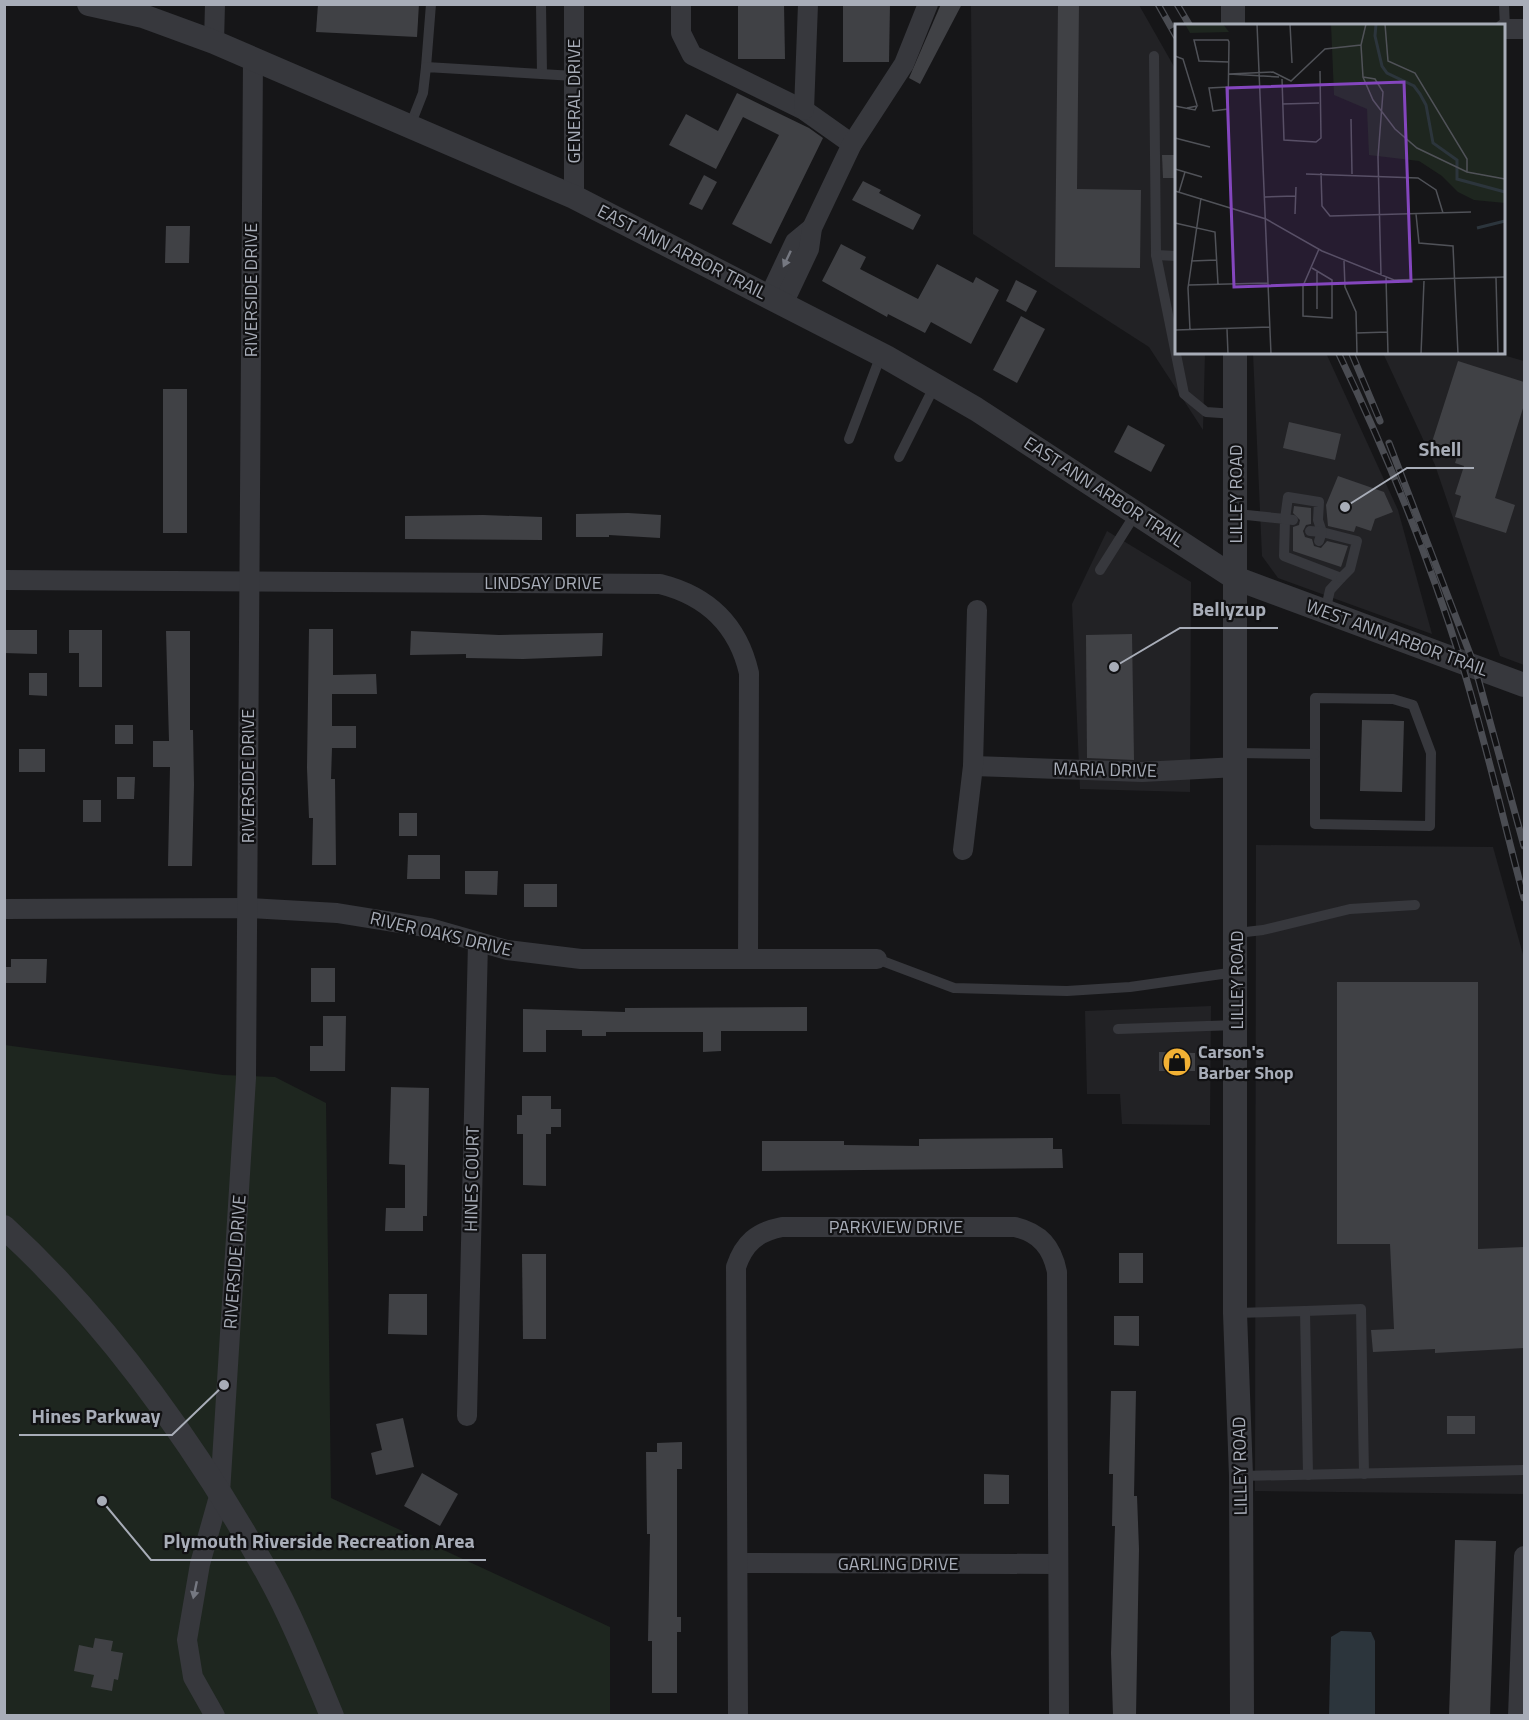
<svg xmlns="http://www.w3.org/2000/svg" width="1529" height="1720" viewBox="0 0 1529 1720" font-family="'Titillium Web',sans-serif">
  <rect width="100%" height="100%" fill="#161618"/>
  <g fill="#222225">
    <polygon points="971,5 1139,5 1176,70 1176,352 1205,353 1203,430 1149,347 973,234"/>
    <polygon points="1253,353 1326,353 1398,510 1432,634 1278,578 1262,556"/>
    <polygon points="1383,353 1496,353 1524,361 1524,665 1500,656 1435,465"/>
    <polygon points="1107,531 1191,582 1190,792 1080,789 1072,604"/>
    <polygon points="1256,845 1493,847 1524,958 1524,1494 1255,1491"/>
    <polygon points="1211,1006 1210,1125 1122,1124 1120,1094 1087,1094 1085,1011"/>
  </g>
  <polygon fill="#1e261f" points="5,1045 223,1075 275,1077 326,1103 331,1498 610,1627 610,1715 5,1716"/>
  <polygon fill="#2c353c" points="1341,1631 1371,1632 1375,1641 1375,1715 1329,1715 1331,1637"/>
  <g fill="#404145">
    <polygon points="318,4 419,4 417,37 316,32"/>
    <polygon points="738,4 784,4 785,59 738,59"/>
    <polygon points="843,4 890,4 889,62 843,62"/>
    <polygon points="941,4 962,4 920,84 909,78"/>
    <polygon points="1058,4 1079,4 1077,189 1141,190 1140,268 1055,267"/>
    <polygon points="737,93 809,128 823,138 771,244 732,224 779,135 743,117 716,169 669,145 686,114 718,131"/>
    <polygon points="1162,155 1176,155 1176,178 1163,178"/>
    <polygon points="704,175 717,182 702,210 689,204"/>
    <polygon points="863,181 881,190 879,193 921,215 913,230 852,200"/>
    <polygon points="166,226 190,226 189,263 165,263"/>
    <polygon points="841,244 866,257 860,269 918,299 937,264 973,283 976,277 999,290 971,344 931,322 925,333 888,314 887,317 822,281"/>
    <polygon points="1016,280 1037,291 1026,312 1006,301"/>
    <polygon points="1021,316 1045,329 1017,383 993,370"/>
    <polygon points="1458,361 1524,382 1524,405 1495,498 1515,505 1506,533 1455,517 1461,496 1455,494 1464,466 1455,463 1459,451 1432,442"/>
    <rect x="163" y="389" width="24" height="144"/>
    <polygon points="1289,422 1341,434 1335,460 1283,448"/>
    <polygon points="1128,425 1165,445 1151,472 1114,452"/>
    <polygon points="1338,476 1384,492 1393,512 1375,519 1371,531 1356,526 1354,532 1328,526 1326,505"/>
    <polygon points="1294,506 1311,508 1311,524 1306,525 1303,531 1305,537 1312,539 1314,546 1321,548 1327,541 1348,546 1341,567 1293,551 1293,527 1299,525 1300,520 1293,513"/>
    <polygon points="628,513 661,515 660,538 609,535 609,537 576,537 576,514"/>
    <polygon points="483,515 542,517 542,540 405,539 405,516"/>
    <polygon points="309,629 333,629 333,675 376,674 377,694 332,694 332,726 356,726 356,748 332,748 331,779 335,779 336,865 312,865 313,818 309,818 307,768"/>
    <polygon points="4,630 37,630 37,654 4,653"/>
    <polygon points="69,630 102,630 102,687 79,687 79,653 69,653"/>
    <polygon points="166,631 190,631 190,730 193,730 194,785 192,866 168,866 170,767 153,767 153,741 169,741"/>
    <polygon points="411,631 499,635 603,633 602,656 523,659 466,658 466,654 410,655"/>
    <polygon points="1132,634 1134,760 1087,758 1086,635"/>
    <polygon points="29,673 47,673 47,696 29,695"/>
    <polygon points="1362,720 1404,721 1402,792 1360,791"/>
    <rect x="115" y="725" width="18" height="19"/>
    <rect x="19" y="749" width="26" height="23"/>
    <polygon points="117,777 135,777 134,799 117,799"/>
    <rect x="83" y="800" width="18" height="22"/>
    <rect x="399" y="813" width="18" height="23"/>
    <polygon points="408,855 440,855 440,879 407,879"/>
    <polygon points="465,871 498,871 497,895 465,894"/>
    <rect x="524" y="884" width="33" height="23"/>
    <polygon points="11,959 47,959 46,983 4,983 4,967 11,967"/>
    <rect x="311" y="968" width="24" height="34"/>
    <polygon points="1337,982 1478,982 1478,1249 1524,1247 1524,1348 1435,1353 1435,1349 1373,1352 1371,1330 1394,1329 1390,1244 1337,1244"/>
    <polygon points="807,1007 807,1031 721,1031 721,1051 703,1052 703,1032 606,1032 606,1036 582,1036 582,1030 546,1030 546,1052 523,1052 523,1009 625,1012 625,1008"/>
    <polygon points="323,1016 346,1016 345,1071 310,1071 310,1046 323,1046"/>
    <polygon points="1159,1052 1195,1053 1195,1071 1159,1071"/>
    <polygon points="391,1087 429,1088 427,1216 423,1216 423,1231 385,1231 386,1208 405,1208 405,1165 389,1164"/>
    <polygon points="522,1096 551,1096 551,1109 561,1109 561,1127 551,1127 551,1134 546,1134 546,1186 523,1185 523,1134 517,1134 517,1115 522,1115"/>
    <polygon points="1053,1138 1053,1149 1062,1149 1063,1168 762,1171 762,1141 844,1141 844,1145 919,1146 919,1139"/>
    <rect x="1119" y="1253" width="24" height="30"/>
    <polygon points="522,1254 546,1254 546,1339 523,1339"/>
    <polygon points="389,1294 427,1294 427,1335 388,1334"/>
    <polygon points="1114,1316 1139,1316 1139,1346 1114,1345"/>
    <polygon points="1111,1391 1136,1391 1134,1496 1137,1496 1139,1549 1136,1716 1113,1716 1111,1653 1115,1526 1112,1526 1113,1474 1109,1474"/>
    <rect x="1447" y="1416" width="28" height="18"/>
    <polygon points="403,1418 414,1467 376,1475 371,1453 382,1450 376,1424"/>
    <polygon points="682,1442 682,1469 677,1469 677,1617 681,1617 681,1632 677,1632 677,1693 652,1693 652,1641 648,1641 650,1534 647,1534 646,1452 657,1452 657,1443"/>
    <polygon points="422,1473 458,1494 440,1526 404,1506"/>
    <polygon points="984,1474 1009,1475 1009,1504 984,1504"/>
    <polygon points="1455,1540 1496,1541 1490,1716 1449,1716"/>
    <polygon points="95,1638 113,1641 111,1651 123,1653 118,1680 114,1679 112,1691 91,1687 94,1675 74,1671 79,1645 93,1648"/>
  </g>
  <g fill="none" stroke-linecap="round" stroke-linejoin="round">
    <g stroke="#37383d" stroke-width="10">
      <polyline points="541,4 542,74"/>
      <polyline points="1504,4 1505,29"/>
      <polyline points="1154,56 1156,255 1176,256"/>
      <polyline points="426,67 431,4"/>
      <polyline points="410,126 423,93 426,67 574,76"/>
      <polyline points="1156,255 1184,394 1206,412 1235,414"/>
      <polyline points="849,439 881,355"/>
      <polyline points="899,457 935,385"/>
      <polyline points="1237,514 1285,519 1284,556 1341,578 1330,590 1325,612"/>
      <polyline points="1293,520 1285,519 1288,497 1319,502 1318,520 1322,532 1357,541 1350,569 1341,578"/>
      <polyline points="1310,531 1322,532 1319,541"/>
      <polyline points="1100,570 1136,513"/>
      <polygon points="1315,698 1393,699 1413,705 1431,753 1430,826 1315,824"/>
      <polyline points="1237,753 1315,754"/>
      <polyline points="1237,933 1263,930 1350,909 1415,905"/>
      <polyline points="877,959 954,988 1067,991 1130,987 1236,972"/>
      <polyline points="1118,1029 1237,1025"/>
      <polyline points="1305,1311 1361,1309 1364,1474"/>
      <polyline points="1235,1313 1305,1311 1308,1475"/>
      <polyline points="1241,1476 1524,1470"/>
    </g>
    <g stroke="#37383d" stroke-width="20">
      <polyline points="681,4 681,33 692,55 804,110 852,144"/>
      <polyline points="1504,29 1524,29"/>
      <polyline points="214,42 215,4"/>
      <polyline points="804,110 808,4"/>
      <polyline points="574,197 574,4"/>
      <polyline points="769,297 795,242 812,228"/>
      <polyline points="783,304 809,249 812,228 852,144 904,64 928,4"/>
      <path d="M4,580L660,584C708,596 738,625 749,673L748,959"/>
      <polyline points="973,766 1142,772 1237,767"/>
      <polyline points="963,850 973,766 977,610"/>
      <polyline points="4,909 248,908 337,913 430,928 507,950 581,959 877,959"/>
      <polyline points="467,1416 478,942"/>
      <polyline points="738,1563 1057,1564"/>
      <polyline points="215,1716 193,1677 187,1640 200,1564 220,1493 246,1078 253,59"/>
      <path d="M738,1716L736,1267C744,1243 757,1232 782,1227H1015C1040,1233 1052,1247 1057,1272L1059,1716"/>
      <polyline points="1518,1716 1524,1556"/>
    </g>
    <g stroke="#37383d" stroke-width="24">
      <polyline points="89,4 143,16 214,42 574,197 886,357 976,409 1235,578 1524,685"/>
      <polyline points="1233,4 1233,26"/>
      <polyline points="1235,352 1235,1313 1241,1476 1242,1716"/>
      <path d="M4,1227C112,1326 197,1448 268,1574C293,1619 312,1668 332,1716"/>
    </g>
    <g stroke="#4a4c52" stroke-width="7">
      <g id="rail">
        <polyline points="1158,4 1176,36"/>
        <polyline points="1177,4 1190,26"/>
        <path d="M1338,352C1386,452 1428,555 1461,661C1485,739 1503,819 1524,898"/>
        <polyline points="1351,352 1380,421"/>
        <polyline points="1389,443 1475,667 1524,846"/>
      </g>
    </g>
    <use href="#rail" stroke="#111113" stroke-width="4.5" stroke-dasharray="14" stroke-linecap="butt"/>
  </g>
  <defs><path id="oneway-solid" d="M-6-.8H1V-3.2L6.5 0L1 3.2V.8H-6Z" transform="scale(1.5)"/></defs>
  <g fill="#757881">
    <use href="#oneway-solid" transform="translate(787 259) rotate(115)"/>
    <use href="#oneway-solid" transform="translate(195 1590) rotate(102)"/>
  </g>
  <defs>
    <g id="shop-disc" transform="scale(1.5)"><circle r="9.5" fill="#f2b134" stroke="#111113"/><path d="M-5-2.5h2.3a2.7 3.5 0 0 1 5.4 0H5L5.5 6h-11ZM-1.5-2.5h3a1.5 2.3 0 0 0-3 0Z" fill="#111"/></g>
  </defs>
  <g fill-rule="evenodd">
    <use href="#shop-disc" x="1177" y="1062"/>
  </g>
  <g text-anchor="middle" stroke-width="4.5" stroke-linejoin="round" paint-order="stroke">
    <g font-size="18" fill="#a8adb8" stroke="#111113">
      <text transform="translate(574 101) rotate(-90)" y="6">GENERAL DRIVE</text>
      <text transform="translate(682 252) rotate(27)" y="6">EAST ANN ARBOR TRAIL</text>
      <text transform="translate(251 290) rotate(-90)" y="6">RIVERSIDE DRIVE</text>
      <text transform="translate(1104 492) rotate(33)" y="6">EAST ANN ARBOR TRAIL</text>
      <text transform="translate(1236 494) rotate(-90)" y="6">LILLEY ROAD</text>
      <text x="543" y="589">LINDSAY DRIVE</text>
      <text transform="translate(1397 638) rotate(20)" y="6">WEST ANN ARBOR TRAIL</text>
      <text transform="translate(1105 770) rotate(1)" y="6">MARIA DRIVE</text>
      <text transform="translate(248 776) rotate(-90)" y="6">RIVERSIDE DRIVE</text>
      <text transform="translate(441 934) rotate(13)" y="6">RIVER OAKS DRIVE</text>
      <text transform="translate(1237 980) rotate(-90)" y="6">LILLEY ROAD</text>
      <text transform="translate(472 1179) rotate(-89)" y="6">HINES COURT</text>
      <text x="896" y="1233">PARKVIEW DRIVE</text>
      <text transform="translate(235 1262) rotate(-86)" y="6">RIVERSIDE DRIVE</text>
      <text transform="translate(1240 1466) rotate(-91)" y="6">LILLEY ROAD</text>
      <text x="898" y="1570">GARLING DRIVE</text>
    </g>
    <g font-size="18" font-weight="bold" fill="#a8adb8" stroke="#111113" text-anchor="start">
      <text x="1198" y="1058">Carson's<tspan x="1198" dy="21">Barber Shop</tspan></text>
    </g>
  </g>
  <g transform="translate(1175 24)">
    <rect width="330" height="330" fill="#161618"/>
    <path d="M10,0H48L54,8L15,9ZM156,0H330V179L299,176L283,168L267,152L244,137L194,131L192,85L159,71Z" fill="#1e261f"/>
    <path fill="none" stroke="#2c353c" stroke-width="3" d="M201,0L200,12L207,42L212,49L239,62L245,70L251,81L258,119L282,136V155L330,168M302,204L330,197"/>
    <path fill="none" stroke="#505258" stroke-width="1.5" d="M82,0L96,330M115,0L117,39M191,0L186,21L188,53L198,76L220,105L242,124L292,148L330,155M210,0L213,37L240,49L292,135V148M0,32L8,35L22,81M54,50L98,48L116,57L150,25L186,21M54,50L104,53M188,53L200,55L208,68L203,133L206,251M107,55L109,116L141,118L146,114L145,47M53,63L34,64L38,87L53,85L54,18L53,16H19L24,37L54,38M107,80L144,79M0,82L20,86L22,82L12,84M176,95L177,150M0,114L35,123M0,145L27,153M146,149L147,182L155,192L296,188M131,150L243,154L261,166L268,189M0,167L91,195L147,227L219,256L330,253M4,168L10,148M90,173L120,172M120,190L121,163M241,190L244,219L278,222L283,330M0,199L40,208L43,260M16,237L42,236M169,237L170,263L181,288L182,330M137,244L157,256V294L128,292V262L144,225M211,253L213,330M321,254L323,330M14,261L93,259M142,285V248M52,305L53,330M0,306L95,303M15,306L13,264L26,174M181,309L213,308M246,330L249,257"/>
    <path fill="#8446be" fill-opacity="0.15" stroke="#8446be" stroke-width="3" d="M229,58L236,257L59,263L52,64Z"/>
    <rect width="330" height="330" fill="none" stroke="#a8adb8" stroke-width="3"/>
  </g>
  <path fill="none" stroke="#a8adb8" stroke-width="2" d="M1345 507L1407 468H1474M1114 667L1180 628H1278M224 1385L172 1435H19M102 1501L151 1560H486"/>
  <g fill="#a8adb8" stroke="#111113" stroke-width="2">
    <circle cx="1345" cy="507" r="6"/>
    <circle cx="1114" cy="667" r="6"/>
    <circle cx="224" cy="1385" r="6"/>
    <circle cx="102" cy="1501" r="6"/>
  </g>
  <g font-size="20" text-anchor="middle" font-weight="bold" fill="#a8adb8" stroke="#111113" stroke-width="4.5" stroke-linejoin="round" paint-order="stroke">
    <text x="1440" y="456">Shell</text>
    <text x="1229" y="616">Bellyzup</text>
    <text x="96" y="1423">Hines Parkway</text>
    <text x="319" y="1548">Plymouth Riverside Recreation Area</text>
  </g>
  <rect width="1529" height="1720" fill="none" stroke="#a8adb8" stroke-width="12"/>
</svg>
